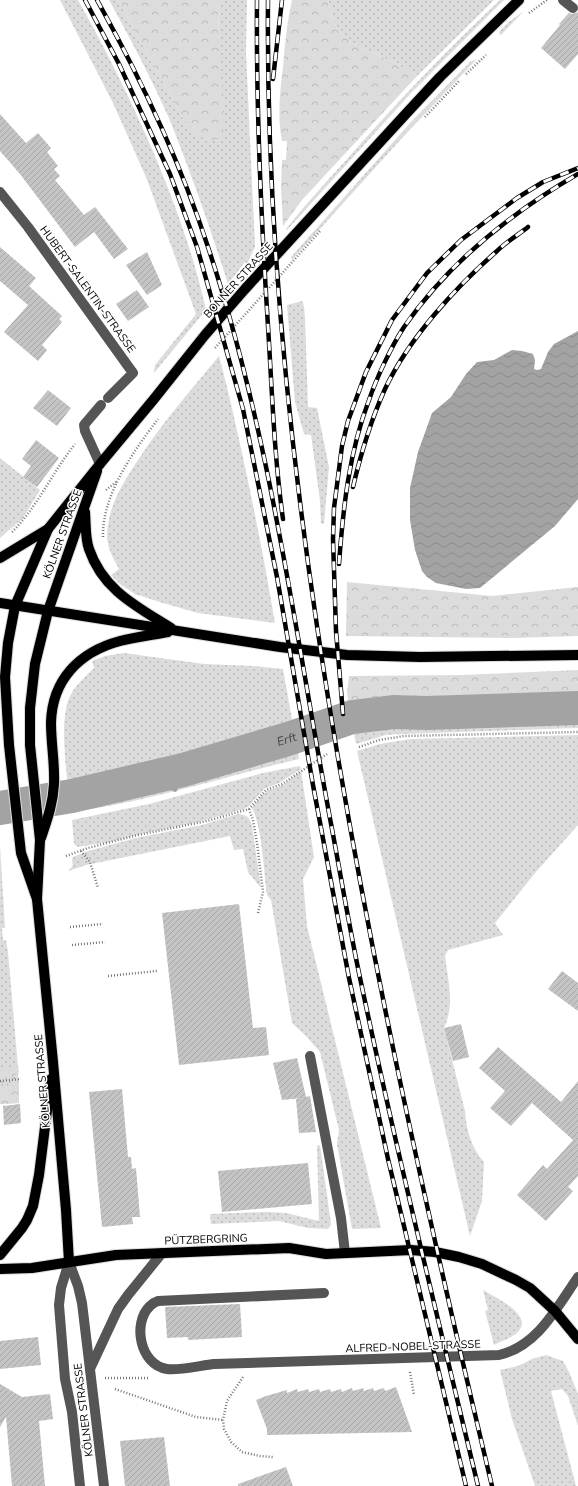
<svg xmlns="http://www.w3.org/2000/svg" width="578" height="1486" viewBox="0 0 578 1486" font-family="'Nunito Sans',sans-serif">
  <defs>
    <pattern id="grass-dots" width="8" height="8" patternUnits="userSpaceOnUse"><rect width="8" height="8" fill="#dcdcdc"/><path d="M2 2h.1M6 6h.1" fill="none" stroke="#bbb" stroke-width="1.8" stroke-linecap="round"/></pattern>
    <pattern id="forest-crowns" width="20" height="18" patternUnits="userSpaceOnUse"><rect width="20" height="18" fill="#dcdcdc"/><path d="M2 6a3 3 0 1 1 6 0M12 15a3 3 0 1 1 6 0" fill="none" stroke="#bbb"/></pattern>
    <pattern id="water-waves" width="16" height="10" patternUnits="userSpaceOnUse"><rect width="16" height="10" fill="#a3a3a3"/><path d="M0 5q4-4 8 0t8 0" fill="none" stroke="#8b8b8b"/></pattern>
    <pattern id="building-hatch" width="6" height="6" patternUnits="userSpaceOnUse"><rect width="6" height="6" fill="#c4c4c4"/><path d="M-1 1l2-2M0 6l6-6M5 7l2-2" fill="none" stroke="#a7a7a7"/></pattern>
  </defs>
  <rect width="100%" height="100%" fill="#fff"/>
  <g fill="url(#grass-dots)">
    <path d="M60,0H78C105,48 130,98 152,149C174,201 194,255 206,310L154,373L155,365L196,314L146,177L113,103Z"/>
    <path d="M109,0H118L184,120L218,47L219,0H247L246,53L255,247L247,264L245,262L228,284C211,230 192,176 171,123C153,81 131,40 109,0Z"/>
    <polygon points="328,0 494,0 417,76 395,63 354,44 339,32 332,17"/>
    <path d="M500,0H504L413,91L287,230L286,229C305,205 327,181 348,158C396,103 447,50 500,0Z"/>
    <polygon points="524,11 501,35 500,35 499,32 510,21"/>
    <polygon points="477,59 402,138 292,260 291,257 411,122 470,62"/>
    <polygon points="302,301 304,306 305,318 308,407 317,408 329,467 324,524 321,523 320,501 311,435 304,434 295,402 287,305"/>
    <path d="M219,356C229,393 237,430 245,467C256,518 266,570 275,623L198,613L163,603L135,594L120,584L111,575L119,569C113,558 107,547 107,535C108,506 123,483 138,460C162,423 191,390 219,356Z"/>
    <polygon points="0,458 40,490 23,518 0,538"/>
    <path d="M124,653L204,664L254,666L283,669L299,759C223,777 149,802 71,812C68,783 59,728 68,701C73,687 84,678 94,668L92,661L105,656Z"/>
    <polygon points="578,716 578,728 401,734 386,735 356,744 352,724 384,721 422,719 474,720"/>
    <path d="M578,735V825L535,873L495,923L503,935L448,950L445,956C448,980 455,1005 444,1028L465,1111C466,1130 472,1149 484,1162L482,1201L470,1236L357,751L380,744L411,739Z"/>
    <polygon points="300,766 301,769 279,783 264,789 249,806 244,809 198,822 140,834 110,842 78,847 74,844 72,820 149,804 263,773"/>
    <path d="M301,771L314,857L303,879L307,926L381,1228L352,1229L337,1144L339,1130L320,1052L306,1036L292,1023L271,900L267,895C264,873 262,826 252,808L261,796L267,791L283,785Z"/>
    <path d="M238,814C247,815 250,817 252,826L261,888L248,872L243,849L234,850L230,836L86,865L68,871L73,866L72,860L73,857L88,851L136,838L202,825Z"/>
    <polygon points="0,846 5,928 2,928 3,940 6,940 8,952 18,1067 19,1103 0,1104"/>
    <polygon points="320,1145 331,1224 328,1229 308,1228 279,1221 211,1224 210,1214 266,1212 286,1213 319,1221 317,1146"/>
    <path d="M483,1290C494,1297 536,1315 517,1333C511,1338 501,1341 494,1345L485,1311L488,1310Z"/>
    <polygon points="546,1355 563,1361 569,1372 578,1394 578,1426 568,1396 562,1389 551,1391 576,1486 535,1486 512,1419 500,1370 518,1366 532,1359"/>
  </g>
  <g fill="url(#forest-crowns)">
    <polygon points="118,0 219,0 218,47 225,118 222,138 209,141 197,135 184,120"/>
    <path d="M292,0H328L332,17L339,32L354,44L395,63L417,76L302,200L283,226L281,188L282,160H286L287,141H282C277,116 280,92 283,67C285,44 287,22 292,0Z"/>
    <polygon points="347,582 492,596 578,587 578,636 513,638 346,636"/>
    <polygon points="578,670 578,703 380,706 350,710 347,693 349,676 462,675"/>
    <polygon points="18,1067 19,1072 12,1077 0,1078 0,1069"/>
    <polygon points="19,1083 19,1103 0,1104 0,1084"/>
  </g>
  <polygon fill="url(#water-waves)" points="578,331 578,499 555,526 480,588 466,589 436,583 427,577 422,571 415,550 410,520 410,488 418,452 432,413 451,397 466,374 477,362 494,360 512,350 522,351 533,354 535,360 534,369 537,370 541,369 548,352 554,344"/>
  <g fill="none" stroke-linecap="round" stroke-linejoin="round">
    <polyline stroke="#a3a3a3" stroke-width="5.5" points="153,777 175,789"/>
    <path stroke="#a3a3a3" stroke-width="34" id="s1" d="M0,808L72,796L183,770L288,739L352,717L393,712L427,713L578,708"/>
  </g>
  <g fill="url(#building-hatch)">
    <polygon points="578,12 578,54 565,69 541,48 560,25 559,24 569,13 572,14"/>
    <polygon points="0,114 26,143 38,133 51,148 47,152 58,166 54,169 60,176 55,180 84,215 95,207 128,249 114,259 94,232 75,247 20,174 0,151"/>
    <polygon points="0,247 36,278 29,286 62,316 59,319 62,322 42,345 47,350 38,361 4,332 28,305 0,281"/>
    <polygon points="147,252 162,285 147,295 126,265"/>
    <polygon points="137,290 149,307 128,321 116,304"/>
    <polygon points="48,390 71,408 57,426 33,408"/>
    <polygon points="36,440 59,458 37,487 23,477 31,466 22,459"/>
    <polygon points="239,904 253,1028 266,1027 269,1055 179,1065 162,913"/>
    <polygon points="562,971 578,983 578,1011 548,989"/>
    <polygon points="461,1024 469,1057 453,1061 444,1028"/>
    <polygon points="498,1047 561,1102 578,1081 578,1176 568,1187 573,1191 546,1221 517,1195 543,1165 547,1169 573,1140 532,1103 511,1126 490,1108 505,1091 479,1068"/>
    <polygon points="297,1058 306,1097 310,1096 316,1132 299,1133 296,1099 302,1098 282,1100 273,1063"/>
    <polygon points="122,1089 128,1157 131,1157 132,1169 136,1168 140,1217 132,1217 133,1224 102,1227 89,1092"/>
    <polygon points="20,1104 21,1123 4,1125 3,1106"/>
    <polygon points="308,1163 312,1204 222,1212 218,1171"/>
    <polygon points="240,1304 242,1337 188,1340 188,1337 167,1338 165,1307"/>
    <polygon points="38,1337 41,1365 0,1369 0,1341"/>
    <polygon points="0,1384 22,1397 50,1394 53,1419 39,1421 45,1486 12,1486 6,1417 0,1427"/>
    <polygon points="396,1387 412,1432 267,1435 267,1429 256,1400 266,1396 287,1390 287,1393 297,1389 298,1392 308,1389 309,1392 319,1389 320,1392 330,1389 331,1392 341,1389 342,1392 352,1388 353,1391 363,1388 364,1391 373,1388 374,1391 384,1388 385,1391"/>
    <polygon points="164,1437 170,1486 125,1486 120,1441"/>
    <polygon points="286,1467 293,1486 238,1486 238,1484"/>
  </g>
  <g fill="none" stroke-linecap="round" stroke-linejoin="round">
    <g stroke="#dbdbdb" stroke-width="12">
      <g id="major">
        <path d="M85,512C86,524 85,538 89,549C103,590 136,606 171,628"/>
        <polyline points="0,558 48,529"/>
        <polyline points="0,603 280,647 347,655 420,657 578,655"/>
        <path d="M41,838C47,820 53,804 54,784C55,764 51,744 51,723C52,680 79,652 120,641C136,637 152,635 168,632"/>
        <polyline points="37,899 21,853 9,745 5,677 8,643 15,606 48,529 100,464 154,399 205,335 245,289 403,117 440,77 519,0"/>
        <polyline points="0,1255 22,1228 27,1220 33,1206 39,1175 51,1079"/>
        <polyline points="69,1262 66,1210 53,1062 37,899 40,840 30,745 30,708 35,664 48,611 97,471"/>
        <polyline points="0,1269 32,1268 116,1255 289,1248 326,1254 411,1250 435,1252 459,1257 482,1264 516,1280 530,1288 555,1311 578,1339"/>
      </g>
    </g>
    <g stroke="#777" stroke-width="2.5" stroke-dasharray="1 2" stroke-linecap="butt">
      <polyline points="529,13 547,0"/>
      <polyline points="466,74 486,55"/>
      <polyline points="425,117 460,80"/>
      <polyline points="215,348 321,230"/>
      <polyline points="106,490 116,482"/>
      <path d="M12,532C38,506 52,473 75,444"/>
      <path d="M103,537C102,495 133,452 158,419"/>
      <polyline points="359,747 379,740 404,736 578,732"/>
      <polyline points="249,809 253,820 257,843 263,892 258,913"/>
      <polyline points="81,851 90,862 98,888"/>
      <polyline points="66,856 88,848 138,835 207,821 249,809 266,790 282,784 327,754"/>
      <polyline points="70,927 103,924"/>
      <polyline points="72,945 105,942"/>
      <polyline points="108,976 157,971"/>
      <polyline points="0,1081 21,1079"/>
      <polyline points="410,1372 414,1395"/>
      <polyline points="243,1377 227,1401 223,1420 224,1429 231,1442 242,1452 260,1456 273,1457"/>
      <polyline points="105,1378 150,1378"/>
      <polyline points="115,1389 196,1417 223,1420"/>
    </g>
    <g stroke="#555" stroke-width="10">
      <polyline points="563,0 573,8"/>
      <polyline points="0,192 28,227 133,373 108,398"/>
      <polyline points="100,464 85,431 84,425 101,405"/>
      <polyline points="310,1056 341,1218 345,1253"/>
      <polyline points="69,1262 78,1286 82,1303 104,1486"/>
      <polyline points="69,1262 61,1288 59,1305 65,1379 72,1412 80,1486"/>
      <path d="M324,1293L158,1301C155,1302 152,1304 150,1306C132,1323 140,1365 167,1369C177,1371 203,1365 214,1364L499,1355C538,1346 557,1307 578,1277"/>
      <polyline points="90,1369 118,1309 128,1295 162,1253"/>
    </g>
    <use href="#major" stroke="#000" stroke-width="10"/>
    <g stroke="#000" stroke-width="4.5">
      <g id="rail">
        <polyline points="85,0 119,64 170,174 197,247 243,409 277,577 313,785 349,978 388,1159 466,1486"/>
        <path d="M97,0C141,79 180,161 208,247C271,436 295,634 332,829C341,877 349,925 359,973C395,1145 437,1315 478,1486"/>
        <path d="M257,0C256,109 261,217 268,326C272,390 274,455 283,519"/>
        <path d="M268,0C266,210 286,418 317,626C360,916 424,1201 492,1486"/>
        <polyline points="273,79 282,0"/>
        <path d="M353,487C361,453 371,420 385,389C409,338 455,288 497,251C506,242 518,235 528,227"/>
        <path d="M339,564C343,509 349,452 369,400C377,377 391,347 404,327C449,262 511,213 578,174"/>
        <polyline points="343,714 336,631 333,539 334,508 342,446 348,421 366,372 392,320 427,273 461,240 517,198 543,182 578,168"/>
      </g>
    </g>
    <use href="#rail" stroke="#fff" stroke-width="3" stroke-dasharray="9" stroke-linecap="butt"/>
  </g>
  <g text-anchor="middle" stroke-width="3" stroke-linejoin="round" paint-order="stroke">
    <g font-size="11" fill="#000" stroke="#fff">
      <text transform="translate(238 280) rotate(-48)" y="4">BONNER STRASSE</text>
      <text transform="translate(88 289) rotate(54)" y="4">HUBERT-SALENTIN-STRASSE</text>
      <text transform="translate(62 534) rotate(-70)" y="4">KÖLNER STRASSE</text>
      <text transform="translate(42 1081) rotate(-95)" y="4">KÖLNER STRASSE</text>
      <text transform="translate(206 1239) rotate(-2)" y="4">PÜTZBERGRING</text>
      <text transform="translate(413 1346) rotate(-2)" y="4">ALFRED-NOBEL-STRASSE</text>
      <text transform="translate(83 1410) rotate(-97)" y="4">KÖLNER STRASSE</text>
    </g>
    <g font-size="12" font-style="italic" fill="#444" stroke="#fff">
      <text dy="4" stroke="none"><textPath href="#s1" startOffset="295">Erft</textPath></text>
    </g>
  </g>
</svg>
